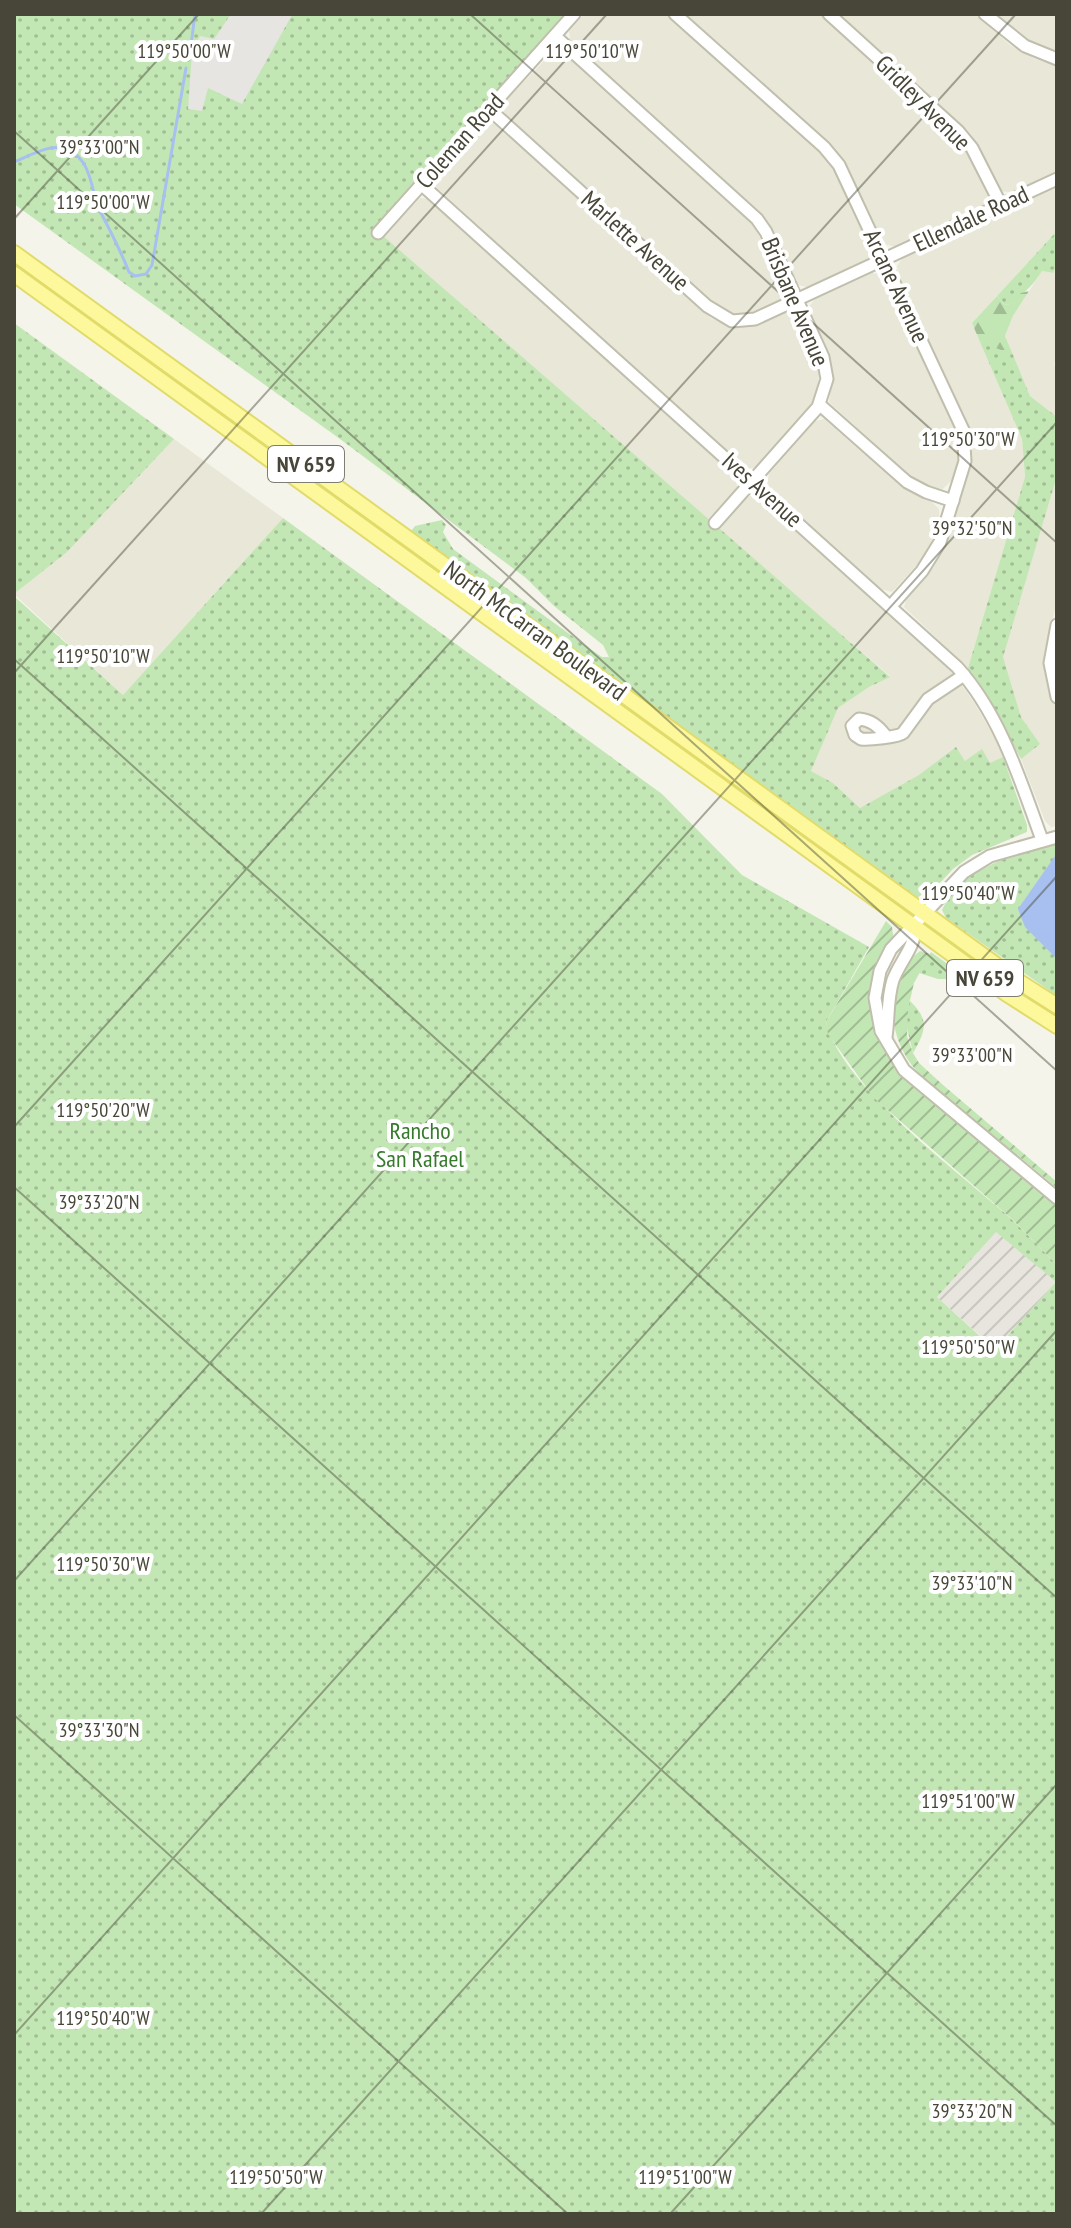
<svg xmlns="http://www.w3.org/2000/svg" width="1071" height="2228" viewBox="0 0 1071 2228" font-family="'PT Sans Narrow',sans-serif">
  <defs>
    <pattern id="industrial-furrows" width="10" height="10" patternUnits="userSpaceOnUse" patternTransform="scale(2)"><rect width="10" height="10" fill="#e7e5de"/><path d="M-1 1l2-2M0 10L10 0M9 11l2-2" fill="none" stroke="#c8c6bf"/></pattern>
    <pattern id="grass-dots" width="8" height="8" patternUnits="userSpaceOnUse" patternTransform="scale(2)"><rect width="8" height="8" fill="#c3e7b4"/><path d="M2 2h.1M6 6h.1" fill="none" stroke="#a0bd93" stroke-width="1.8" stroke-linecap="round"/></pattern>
    <pattern id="forest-firs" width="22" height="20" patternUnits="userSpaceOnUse" patternTransform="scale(2)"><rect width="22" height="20" fill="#c3e7b4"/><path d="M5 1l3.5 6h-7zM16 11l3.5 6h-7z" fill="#a0bd93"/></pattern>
    <pattern id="garden-furrows" width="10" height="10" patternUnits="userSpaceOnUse" patternTransform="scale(2)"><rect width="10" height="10" fill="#c3e7b4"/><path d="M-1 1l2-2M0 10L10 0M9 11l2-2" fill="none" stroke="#a0bd93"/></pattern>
  </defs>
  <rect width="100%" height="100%" fill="#f4f4ea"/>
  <g fill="#e8e7d8">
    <polygon points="584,14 667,14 826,158 840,178 870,245 869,259 807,287 798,285 762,214 570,40 569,31"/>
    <polygon points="686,14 820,14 960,141 986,191 988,196 984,205 898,247 887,245 883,242 848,167 840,157 818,133"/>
    <polygon points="839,14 975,14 1010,45 1035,59 1057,66 1057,171 1013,193 1001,191 981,151 970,133"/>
    <polygon points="993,14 1057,14 1057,54 1026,41"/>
    <polygon points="555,49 562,50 754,225 783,286 781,300 746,315 730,313 716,305 507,117 502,108 503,104"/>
    <polygon points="492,122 712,319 738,327 755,325 785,312 795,314 798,317 820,366 817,392 810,407 757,467 747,469 435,186 436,178 485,124"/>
    <polygon points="1057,185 1057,231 972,323 1022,439 1025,478 968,668 904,607 907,598 933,568 947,540 971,463 972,444 970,429 900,280 897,266 903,257"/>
    <polygon points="420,198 429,199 736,475 737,488 707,520 383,237"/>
    <polygon points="1057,265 1057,357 1054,364 1057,373 1057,417 1030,396 1005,336 1013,316 1042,271 1053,273"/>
    <polygon points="872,273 880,274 887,281 957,430 959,458 951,481 943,489 932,488 917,482 829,402 832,375 830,358 809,307 814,300"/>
    <polygon points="824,419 897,483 914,494 931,501 939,509 940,522 925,556 892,592 880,589 767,486 769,474 815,421"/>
    <polygon points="174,439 283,518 123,695 14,594 67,551"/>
    <polygon points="1057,476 1057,601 1043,661 1047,686 1057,710 1057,826 1051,827 1045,821 1021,759 1039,743 1021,717 1002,657"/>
    <polygon points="752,495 765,501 951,669 975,704 1005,756 990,764 965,761 956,748 920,775 860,808 833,783 811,771 838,708 869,687 890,676 717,529 744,499"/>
  </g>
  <polygon fill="url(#industrial-furrows)" points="996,1231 1056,1282 996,1350 937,1297"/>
  <g fill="url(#grass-dots)" fill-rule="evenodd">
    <polygon points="14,14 567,14 374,228 890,677 869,687 838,708 811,771 833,783 860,808 919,775 956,747 965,761 982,749 990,763 1003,757 1027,825 1027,832 972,855 953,869 928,896 917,897 411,531 415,526 442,520 446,525 443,532 453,549 583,644 602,657 609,657 603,645 554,606 526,578 340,439 14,204"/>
    <path d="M1057,231V265L1053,273L1042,271C1031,289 1024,292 1008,305L1004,304L997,296Z"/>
    <polygon points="14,323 174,439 67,552 14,594"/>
    <polygon points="980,342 1011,350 1030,396 1057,417 1057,476 1003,657 1021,717 1040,744 1021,759 982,687 968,668 1025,477 1022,439"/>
    <path d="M283,518L662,794L742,875L869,947L826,1022C840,1083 952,1167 1000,1209C1020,1226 1038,1246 1057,1265V2214H14V596L123,695ZM996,1232L1056,1282L995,1350L937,1297Z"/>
    <path d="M1057,843V996L946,918L942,910C963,866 1015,855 1057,843Z"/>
    <polygon points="931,952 968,979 938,979 919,973"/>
    <path d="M909,1000C930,1020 926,1030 913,1053L906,1024Z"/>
  </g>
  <polygon fill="url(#forest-firs)" points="1029,291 1013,316 1005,336 1011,350 1001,350 980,342 972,323 997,296 1004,304 1008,305 1021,293"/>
  <g fill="url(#garden-furrows)">
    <polygon points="886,921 892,927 894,942 877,973 880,1038 905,1079 1057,1204 1057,1265 1013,1220 874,1098 828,1034 826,1022"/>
    <path d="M920,951L930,954L914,983L908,1009L907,1036L913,1053L919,1063L943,1085L1057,1182V1188L924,1078C887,1046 879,981 920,951Z"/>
  </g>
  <polygon fill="#e6e5e1" points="231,14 292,15 242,104 208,88 202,111 188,109 192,53 200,36 214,39"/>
  <polygon fill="#a8c0ef" points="1055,856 1057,856 1057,959 1025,927 1018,909"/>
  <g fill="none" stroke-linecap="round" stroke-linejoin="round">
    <g stroke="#a8c0ef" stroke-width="3">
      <polyline points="190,53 195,14"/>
      <path d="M14,162C30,156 51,142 68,150C94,161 90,194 102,215C112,234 121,252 129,272L135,276L146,274L152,265L186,68"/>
    </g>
    <g stroke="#c0beac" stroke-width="15">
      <g id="minor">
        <polyline points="675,14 824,147 839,165 963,430 965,461 940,542 922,571 890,607"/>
        <polyline points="829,14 958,131 972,148 1001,205"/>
        <polyline points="985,14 1025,46 1057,59"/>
        <polyline points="555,36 757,219 766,232 823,357 827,379 818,407 715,523"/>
        <polyline points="489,109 707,306 732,321 755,319 1057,179"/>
        <path d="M421,184L957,667C1000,714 1021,782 1042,840"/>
        <polyline points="378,233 574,14"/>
        <polyline points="820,405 907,482 926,492 953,501"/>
        <polyline points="1057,625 1050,663 1057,697"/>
        <path d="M885,735C878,726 871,720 859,719L852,726L855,735L861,739C869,740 898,737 903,733L928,699L964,675"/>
        <polyline points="1057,837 990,856 964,872 891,949 880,971 875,998 881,1031 904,1070 1057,1198"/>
        <path d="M886,1037C889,1017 887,999 893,980C900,961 915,948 915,927"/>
      </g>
    </g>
    <g stroke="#e1db6b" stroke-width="18">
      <g id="major">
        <polyline points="14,253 1021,983 1057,1006"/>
        <polyline points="14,274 1007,994 1057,1026"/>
      </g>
    </g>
    <use href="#minor" stroke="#fff" stroke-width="11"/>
    <use href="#major" stroke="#fcf89b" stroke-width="14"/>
  </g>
  <path fill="none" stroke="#484638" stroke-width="2" stroke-opacity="0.45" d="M470,14L1057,543M1056,14L1057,15M14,131L1057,1071M14,219L199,14M14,659L1057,1598M14,673L607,14M14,1127L1016,14M14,1187L1057,2126M14,1581L1057,422M14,1715L568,2214M14,2035L1057,876M261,2214L1057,1330M670,2214L1057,1784"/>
  <g text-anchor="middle" stroke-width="8" stroke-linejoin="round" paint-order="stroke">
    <g fill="#fff" stroke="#7f7e74" stroke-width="2">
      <rect x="268" y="446" width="76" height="36" rx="6"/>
      <rect x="947" y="960" width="76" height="36" rx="6"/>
    </g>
    <g font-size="22" font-weight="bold" fill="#484638">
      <text x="306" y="472">NV 659</text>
      <text x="985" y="986">NV 659</text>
    </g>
    <g font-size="24" fill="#484638" stroke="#fff">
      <text transform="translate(923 103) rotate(45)" y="8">Gridley Avenue</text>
      <text transform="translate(460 141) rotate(-48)" y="8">Coleman Road</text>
      <text transform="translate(971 219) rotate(-25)" y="8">Ellendale Road</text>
      <text transform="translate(635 241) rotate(42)" y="8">Marlette Avenue</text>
      <text transform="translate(896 286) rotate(65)" y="8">Arcane Avenue</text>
      <text transform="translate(795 302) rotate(67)" y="8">Brisbane Avenue</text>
      <text transform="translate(762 490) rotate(42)" y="8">Ives Avenue</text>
      <text transform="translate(535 631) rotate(36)" y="8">North McCarran Boulevard</text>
    </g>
    <g font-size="24" fill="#367a2c" stroke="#fff">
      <text x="420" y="1139">Rancho<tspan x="420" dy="28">San Rafael</tspan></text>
    </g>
  </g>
  <g font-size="20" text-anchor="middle" fill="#484638" stroke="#fff" stroke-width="8" stroke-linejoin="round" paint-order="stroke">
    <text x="184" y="58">119°50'00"W</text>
    <text x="592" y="58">119°50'10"W</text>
    <text x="99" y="154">39°33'00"N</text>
    <text x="103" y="209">119°50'00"W</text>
    <text x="968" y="446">119°50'30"W</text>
    <text x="972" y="535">39°32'50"N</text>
    <text x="103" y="663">119°50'10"W</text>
    <text x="968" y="900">119°50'40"W</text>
    <text x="972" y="1062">39°33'00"N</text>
    <text x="103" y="1117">119°50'20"W</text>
    <text x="99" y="1209">39°33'20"N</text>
    <text x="968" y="1354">119°50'50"W</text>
    <text x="103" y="1571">119°50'30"W</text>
    <text x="972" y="1590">39°33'10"N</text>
    <text x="99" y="1737">39°33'30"N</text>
    <text x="968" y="1808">119°51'00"W</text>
    <text x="103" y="2025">119°50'40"W</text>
    <text x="972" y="2118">39°33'20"N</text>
    <text x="276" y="2184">119°50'50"W</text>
    <text x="685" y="2184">119°51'00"W</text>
  </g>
  <rect width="1071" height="2228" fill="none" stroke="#484638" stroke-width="32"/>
</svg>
